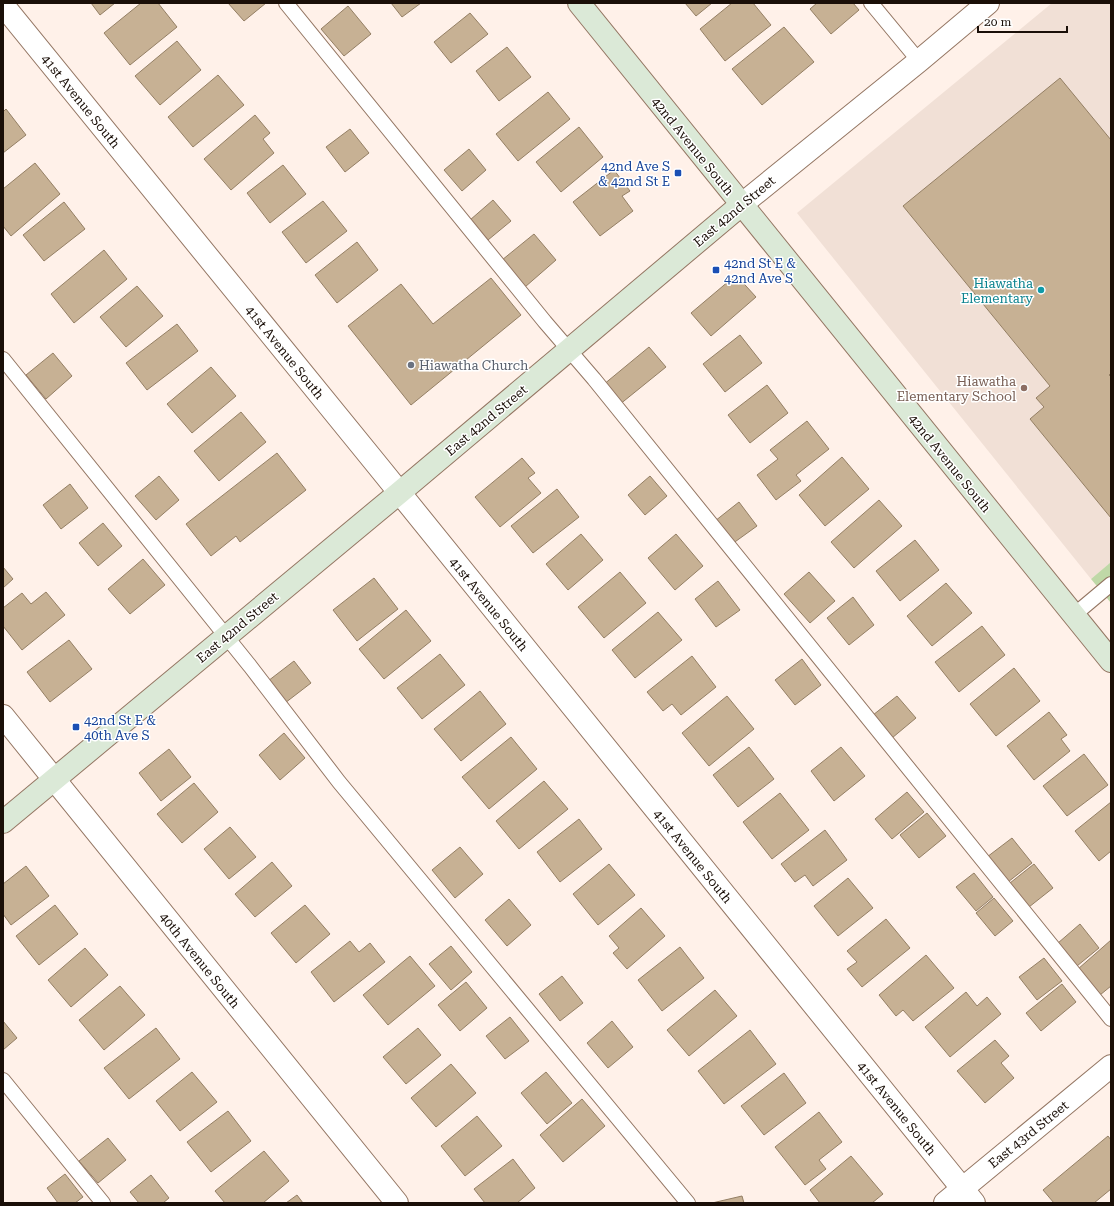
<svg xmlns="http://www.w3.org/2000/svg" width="1114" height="1206" viewBox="0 0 1114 1206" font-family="'Roboto Serif',serif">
  <rect width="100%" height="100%" fill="#fff1e9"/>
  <polygon fill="#f1e0d6" points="1052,3 1111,3 1111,562 1091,579 797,213"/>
  <polygon fill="#bfd8a7" points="1111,562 1111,603 1091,579"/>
  <g fill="#c7b194" stroke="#947f64">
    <polygon points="91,3 115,3 100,15"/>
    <polygon points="141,3 158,3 177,27 130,65 104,33"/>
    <polygon points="228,3 266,3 244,21"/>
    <polygon points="391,3 421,3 402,17"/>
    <polygon points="685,3 712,3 696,16"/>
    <polygon points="732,3 753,3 771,25 725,61 700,29"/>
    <polygon points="817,3 853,3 859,10 831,34 810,9"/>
    <polygon points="348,6 371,34 344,56 321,29"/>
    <polygon points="470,13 488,34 451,63 434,42"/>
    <polygon points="784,27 814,62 762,105 732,69"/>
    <polygon points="177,41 201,70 160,105 135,76"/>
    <polygon points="507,47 531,77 499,101 476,71"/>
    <polygon points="218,75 244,105 193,147 168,117"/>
    <polygon points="1060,78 1111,140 1111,373 1109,375 1111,377 1111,518 1030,419 1044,407 1036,398 1050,386 903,206"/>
    <polygon points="548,92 570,119 518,161 496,134"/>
    <polygon points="6,109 26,135 3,153 3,112"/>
    <polygon points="255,115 270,133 263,139 274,153 231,190 204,159"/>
    <polygon points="579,127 603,157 561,192 536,162"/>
    <polygon points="350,129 369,153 345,172 326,147"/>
    <polygon points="469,149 486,170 462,191 444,170"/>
    <polygon points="35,163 60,194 11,236 3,226 3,189"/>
    <polygon points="283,165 306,194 270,223 247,193"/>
    <polygon points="614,170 630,191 622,196 633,211 600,236 573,202"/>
    <polygon points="493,200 511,221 488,240 470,220"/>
    <polygon points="323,201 347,231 306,263 282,232"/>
    <polygon points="64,202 85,229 44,261 23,235"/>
    <polygon points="534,234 556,260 525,287 502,260"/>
    <polygon points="357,242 378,270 337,303 315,275"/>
    <polygon points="104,250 127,279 74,323 51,294"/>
    <polygon points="736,275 756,297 711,336 691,313"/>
    <polygon points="491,278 521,315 411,405 348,326 401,284 433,324"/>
    <polygon points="137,286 163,316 126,347 100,317"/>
    <polygon points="177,324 198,351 147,390 126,363"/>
    <polygon points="740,335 762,363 725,392 703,364"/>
    <polygon points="649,347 666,367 619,405 603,385"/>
    <polygon points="53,353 72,376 46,399 26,375"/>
    <polygon points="211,367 236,396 192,433 167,404"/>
    <polygon points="767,385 788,413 750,443 728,415"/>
    <polygon points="241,412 266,442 219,481 194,451"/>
    <polygon points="807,421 829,449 796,475 801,481 776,500 757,475 778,459 770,450"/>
    <polygon points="277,453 306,490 240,542 236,536 211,556 186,524"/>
    <polygon points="842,457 869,489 825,526 799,495"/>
    <polygon points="522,458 535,473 528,478 541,493 500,527 475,497"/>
    <polygon points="159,476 179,500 156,520 135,496"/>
    <polygon points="650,476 667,496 645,515 628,495"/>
    <polygon points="70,484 88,508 61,529 43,505"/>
    <polygon points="557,489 579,517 533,553 511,526"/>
    <polygon points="879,500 902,526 854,568 831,542"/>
    <polygon points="739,502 757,526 732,544 715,521"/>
    <polygon points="103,523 122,546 98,566 79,543"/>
    <polygon points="581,534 603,560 568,590 546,564"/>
    <polygon points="676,534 703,566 675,590 648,558"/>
    <polygon points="915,540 939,570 900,601 876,571"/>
    <polygon points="143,559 165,585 130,614 108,589"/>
    <polygon points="3,567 13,579 3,588"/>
    <polygon points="620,572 646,603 604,638 578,607"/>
    <polygon points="809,572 835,601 810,623 784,594"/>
    <polygon points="374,578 398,609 357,641 333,610"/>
    <polygon points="718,581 740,610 716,627 695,599"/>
    <polygon points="946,583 972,613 932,646 907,616"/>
    <polygon points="46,592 65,615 22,650 3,626 3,608 22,593 31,604"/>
    <polygon points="853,597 874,625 849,645 827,618"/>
    <polygon points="406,610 431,641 384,679 359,649"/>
    <polygon points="658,612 682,640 635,678 612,650"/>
    <polygon points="982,626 1005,655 959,692 935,662"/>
    <polygon points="69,640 92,669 50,702 27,672"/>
    <polygon points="440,654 465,685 422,719 397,688"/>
    <polygon points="692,656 716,687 681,715 672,704 663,711 647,692"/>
    <polygon points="802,659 821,685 795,705 775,680"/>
    <polygon points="294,661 311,683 285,703 268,681"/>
    <polygon points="1014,668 1040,701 996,736 970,704"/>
    <polygon points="480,691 506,724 461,761 434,729"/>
    <polygon points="727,696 754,729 709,766 682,733"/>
    <polygon points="897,696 916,718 892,738 873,715"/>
    <polygon points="1049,712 1067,735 1061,739 1070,751 1034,780 1007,746"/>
    <polygon points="284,733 305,758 280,780 259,755"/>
    <polygon points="511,737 537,769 489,809 462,777"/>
    <polygon points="749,747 774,779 738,807 713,775"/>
    <polygon points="841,747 865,776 834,801 811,771"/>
    <polygon points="169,749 191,777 161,801 139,773"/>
    <polygon points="1084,754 1108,785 1067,816 1043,786"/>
    <polygon points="544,781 568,809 519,849 496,821"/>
    <polygon points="194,783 218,812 182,843 157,814"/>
    <polygon points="907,792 924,812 892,839 875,819"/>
    <polygon points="780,793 809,830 772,859 743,822"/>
    <polygon points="1111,802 1111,851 1099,861 1075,831"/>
    <polygon points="927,813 946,836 919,858 900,835"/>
    <polygon points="579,819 602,849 560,882 537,852"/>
    <polygon points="230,827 256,857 229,879 204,849"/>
    <polygon points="825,830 847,860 813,886 805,875 795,882 781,864"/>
    <polygon points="1012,838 1032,863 1008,882 987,857"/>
    <polygon points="460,847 483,874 455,898 432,870"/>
    <polygon points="272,862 292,886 255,917 235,894"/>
    <polygon points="609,864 635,895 598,925 573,894"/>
    <polygon points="1034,864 1053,888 1029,907 1010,883"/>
    <polygon points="26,866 49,896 11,925 3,914 3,884"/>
    <polygon points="974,873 993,897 976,911 956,887"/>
    <polygon points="848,878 873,908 838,936 814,906"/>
    <polygon points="994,898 1013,921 995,936 976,913"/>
    <polygon points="509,899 531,925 507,946 485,920"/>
    <polygon points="55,905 78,934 39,965 16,936"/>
    <polygon points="305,905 330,934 296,963 271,933"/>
    <polygon points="641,908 665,936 627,969 613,953 619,948 609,936"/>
    <polygon points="886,919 910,948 862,987 847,969 857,962 847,951"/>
    <polygon points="1080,924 1099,948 1077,966 1058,943"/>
    <polygon points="1111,940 1111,986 1100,995 1078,969"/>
    <polygon points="350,941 359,952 370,943 385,962 334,1002 311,972"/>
    <polygon points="451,946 472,972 451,990 429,964"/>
    <polygon points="680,947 704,978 662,1011 638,980"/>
    <polygon points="85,948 108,975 71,1007 48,980"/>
    <polygon points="926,955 954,988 913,1021 903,1010 896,1016 879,995"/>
    <polygon points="410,956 435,986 388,1025 363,995"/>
    <polygon points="1044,958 1062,981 1037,1000 1019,977"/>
    <polygon points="562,976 583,1003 560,1021 539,994"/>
    <polygon points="466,982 487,1008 460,1031 438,1005"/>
    <polygon points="1062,984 1076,1002 1041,1031 1026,1013"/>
    <polygon points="120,986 145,1015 104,1050 79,1020"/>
    <polygon points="715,990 737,1016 689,1056 667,1030"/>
    <polygon points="966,992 977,1006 987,997 1001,1014 950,1057 925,1027"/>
    <polygon points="510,1017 529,1041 505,1059 486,1036"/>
    <polygon points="3,1021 17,1038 3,1050"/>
    <polygon points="612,1021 633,1047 608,1068 587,1043"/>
    <polygon points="156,1028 180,1059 129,1099 104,1068"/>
    <polygon points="418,1028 441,1055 406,1084 383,1057"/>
    <polygon points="750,1030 776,1064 724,1104 698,1071"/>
    <polygon points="995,1040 1009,1056 1001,1063 1014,1078 985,1103 957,1071"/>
    <polygon points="451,1064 476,1093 436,1127 411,1098"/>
    <polygon points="192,1072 217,1102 180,1131 156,1101"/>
    <polygon points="546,1072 572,1103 547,1124 521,1093"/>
    <polygon points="784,1073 806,1103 764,1135 741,1106"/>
    <polygon points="582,1099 605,1126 563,1162 540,1135"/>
    <polygon points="228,1111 251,1141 211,1172 187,1142"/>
    <polygon points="819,1112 842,1142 819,1160 826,1169 805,1185 775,1147"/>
    <polygon points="477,1116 502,1146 465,1176 441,1146"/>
    <polygon points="1108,1136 1111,1140 1111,1189 1094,1203 1054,1203 1043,1190"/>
    <polygon points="108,1138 126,1160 98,1183 79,1161"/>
    <polygon points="264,1151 289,1181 263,1203 225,1203 215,1191"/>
    <polygon points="851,1156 883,1194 872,1203 820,1203 810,1190"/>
    <polygon points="513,1159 535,1188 517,1203 485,1203 474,1189"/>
    <polygon points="65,1174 83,1197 75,1203 58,1203 47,1188"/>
    <polygon points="151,1175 169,1198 163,1203 139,1203 130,1192"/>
    <polygon points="297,1195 303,1203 286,1203"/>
    <polygon points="742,1196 744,1203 712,1203"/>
  </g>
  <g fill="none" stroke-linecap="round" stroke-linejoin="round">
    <g stroke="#947663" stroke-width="16">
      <g id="lane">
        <polyline points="286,3 545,322 594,379 1111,1019"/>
        <polyline points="871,3 919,61"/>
        <polyline points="3,359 250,666 339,782 688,1203"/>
        <polyline points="1074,615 1111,584"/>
        <polyline points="3,1080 103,1203"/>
      </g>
    </g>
    <g stroke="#947663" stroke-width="24">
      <g id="street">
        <polyline points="3,5 378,466 974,1203"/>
        <polyline points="741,205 919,61 988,3"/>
        <polyline points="3,716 397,1203"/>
        <polyline points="945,1203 1111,1066"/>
      </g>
    </g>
    <g stroke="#947663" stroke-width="24">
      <g id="secondary">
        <polyline points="579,3 1111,661"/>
        <polyline points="3,822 376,512 399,493 741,205"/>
      </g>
    </g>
    <use href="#lane" stroke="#fff" stroke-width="14"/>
    <use href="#street" stroke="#fff" stroke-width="22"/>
    <use href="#secondary" stroke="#dbe9d7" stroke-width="22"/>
  </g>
  <g fill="#1a4fb4" stroke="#fff" stroke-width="1.5">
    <rect x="674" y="169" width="8" height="8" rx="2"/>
    <rect x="712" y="266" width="8" height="8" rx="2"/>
    <rect x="72" y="723" width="8" height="8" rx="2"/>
  </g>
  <circle fill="#0f9aa8" stroke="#fff" stroke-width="1.5" cx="1041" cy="290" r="4"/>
  <circle fill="#6b7280" stroke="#fff" stroke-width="1.5" cx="411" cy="365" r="4"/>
  <circle fill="#8d6e63" stroke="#fff" stroke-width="1.5" cx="1024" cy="388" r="4"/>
  <g text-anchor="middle" stroke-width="3" stroke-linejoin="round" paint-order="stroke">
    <g font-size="13" fill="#1a0f08" stroke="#fff">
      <text transform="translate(81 101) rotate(51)" y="5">41st Avenue South</text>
      <text transform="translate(693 146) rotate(51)" y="5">42nd Avenue South</text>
      <text transform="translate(734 211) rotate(-40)" y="5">East 42nd Street</text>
      <text transform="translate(285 352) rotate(51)" y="5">41st Avenue South</text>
      <text transform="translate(486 420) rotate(-40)" y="5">East 42nd Street</text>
      <text transform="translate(950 463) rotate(51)" y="5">42nd Avenue South</text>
      <text transform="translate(489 604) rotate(51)" y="5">41st Avenue South</text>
      <text transform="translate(237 627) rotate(-40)" y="5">East 42nd Street</text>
      <text transform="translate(693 856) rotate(51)" y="5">41st Avenue South</text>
      <text transform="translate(200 960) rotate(51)" y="5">40th Avenue South</text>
      <text transform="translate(897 1108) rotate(51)" y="5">41st Avenue South</text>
      <text transform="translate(1028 1134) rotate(-39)" y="5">East 43rd Street</text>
    </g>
    <g font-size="13" fill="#164399" stroke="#fff" text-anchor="start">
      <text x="670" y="171" text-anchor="end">42nd Ave S<tspan x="670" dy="15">&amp; 42nd St E</tspan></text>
      <text x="724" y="268">42nd St E &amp;<tspan x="724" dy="15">42nd Ave S</tspan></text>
      <text x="84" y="725">42nd St E &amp;<tspan x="84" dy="15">40th Ave S</tspan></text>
    </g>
    <g font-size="13" fill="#0d838f" stroke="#fff" text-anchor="end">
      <text x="1033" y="288">Hiawatha<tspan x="1033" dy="15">Elementary</tspan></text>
    </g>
    <g font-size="13" fill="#5b616d" stroke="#fff" text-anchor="start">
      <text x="419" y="370">Hiawatha Church</text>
    </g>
    <g font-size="13" fill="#785e54" stroke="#fff" text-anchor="end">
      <text x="1016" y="386">Hiawatha<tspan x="1016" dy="15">Elementary School</tspan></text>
    </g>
  </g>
  <rect width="1114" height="1206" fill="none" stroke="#1a0f08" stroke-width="8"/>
  <path d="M978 26v6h89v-6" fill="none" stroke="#1a0f08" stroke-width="2"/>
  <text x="984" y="26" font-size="12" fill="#1a0f08" stroke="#ffffff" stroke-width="3" paint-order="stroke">20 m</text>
</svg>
